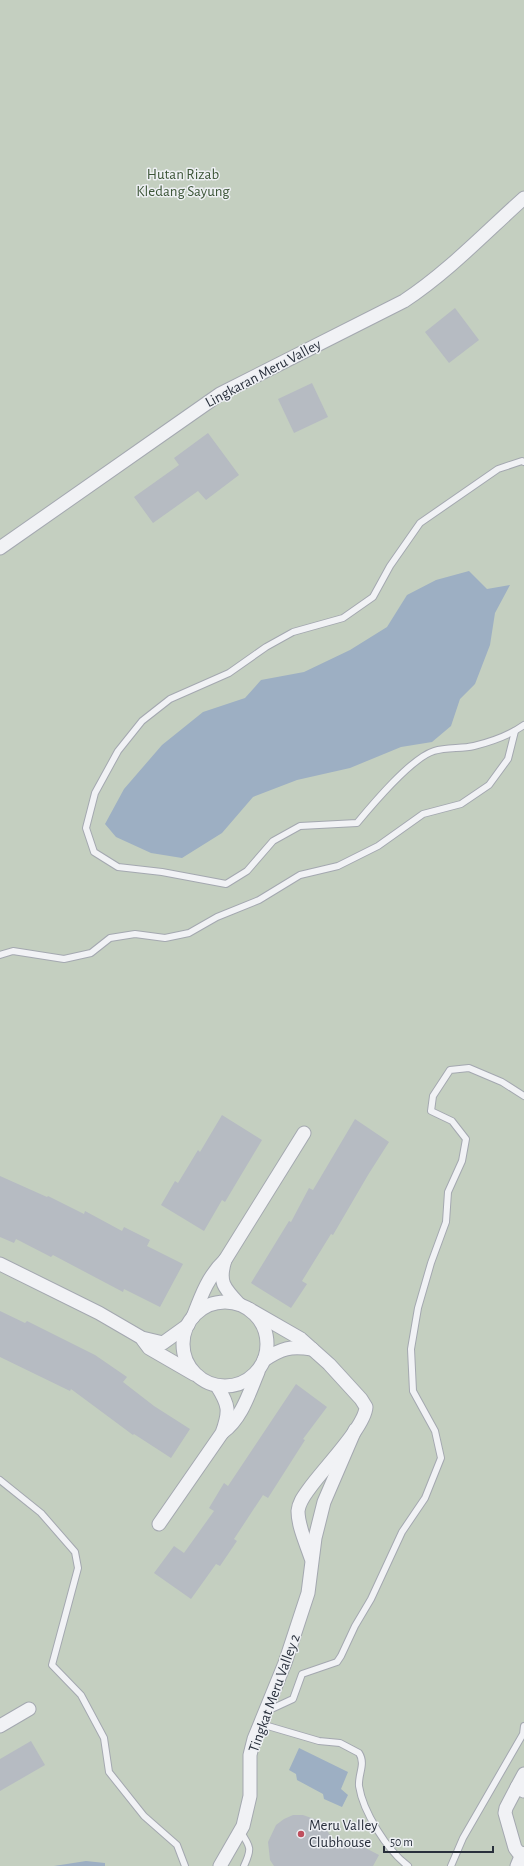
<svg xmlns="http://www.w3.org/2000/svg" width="524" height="1866" viewBox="0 0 524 1866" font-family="'Alegreya Sans',sans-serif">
  <rect width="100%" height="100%" fill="#dee1e6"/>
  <rect fill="#c4cfc0" x="0" y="0" width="524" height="1866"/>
  <g fill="#9dafc3">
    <polygon points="469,571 487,589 510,585 495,613 490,645 475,684 460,699 451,726 432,742 401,747 350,768 297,780 253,797 222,833 182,858 151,853 116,837 105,824 124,789 162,745 203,712 245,698 261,680 304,672 350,650 387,627 407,595 436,580"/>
    <polygon points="299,1748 348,1772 341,1789 348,1795 342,1807 324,1799 323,1794 297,1780 296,1774 289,1770"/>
    <polygon points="86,1861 105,1863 105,1866 54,1866"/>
  </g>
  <g fill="#b6bbc2">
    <polygon points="455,308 479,340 449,363 425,332"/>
    <polygon points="312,383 328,417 294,433 278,399"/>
    <polygon points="208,433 239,475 206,500 198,491 153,523 134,497 179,465 174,458"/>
    <polygon points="222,1115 262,1140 225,1202 222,1200 204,1231 161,1205 175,1181 178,1183 198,1150 200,1152"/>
    <polygon points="355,1119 389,1142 368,1175 333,1235 331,1234 302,1281 307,1284 291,1308 251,1283 289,1221 291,1222 309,1188 313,1190"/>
    <polygon points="0,1176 47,1197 48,1196 84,1214 85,1211 122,1231 124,1227 150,1240 147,1246 183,1264 160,1307 124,1289 123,1292 53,1255 51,1257 16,1239 14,1243 0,1237"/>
    <polygon points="0,1311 25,1323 27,1321 95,1355 127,1377 123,1382 154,1406 190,1429 171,1458 134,1434 133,1435 71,1389 70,1391 0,1357"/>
    <polygon points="296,1384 327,1407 303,1439 305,1440 268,1498 263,1495 234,1539 237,1541 220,1566 216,1564 191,1599 154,1573 174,1546 184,1553 214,1511 209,1508 224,1483 228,1486"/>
    <polygon points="31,1741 45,1765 0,1791 0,1759"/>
    <polygon points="293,1815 303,1815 320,1821 325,1827 334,1841 348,1849 352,1841 379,1855 373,1866 274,1866 270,1860 268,1842 276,1825 284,1819"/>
  </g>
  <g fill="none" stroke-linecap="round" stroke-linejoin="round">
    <g stroke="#a4a8b0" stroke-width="8">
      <g id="service">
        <path d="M524,462L522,461L498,469L420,523L390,566L373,597L343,618L293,632L266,647L229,673L170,699L142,721L118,751L95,793L86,828L94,852L118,867L162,872L226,884L247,871L273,841L300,826L357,823C372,805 411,758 434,751C447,747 461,749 474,746C490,742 510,735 524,725"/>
        <polyline points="0,955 13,951 64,959 91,953 110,938 135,934 165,938 189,933 217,917 259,900 300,875 338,866 378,846 423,814 461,804 489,785 508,759 515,731"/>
        <polyline points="0,1480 41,1513 75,1552 78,1568 52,1665 81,1695 104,1738 109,1772 144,1816 177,1845 185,1866"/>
        <polyline points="267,1711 293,1699 302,1674 337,1662 341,1656 355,1626 371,1599 402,1532 425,1498 441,1458 435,1431 413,1391 411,1349 418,1308 431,1263 446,1222 448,1192 462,1161 466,1139 452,1121 431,1111 433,1096 450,1070 469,1068 502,1082 524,1096"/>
        <path d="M261,1724L319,1741L340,1743L359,1753C366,1764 358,1774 359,1786C363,1812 387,1850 408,1866"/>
        <path d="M240,1831C251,1847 252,1849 244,1866"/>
        <polyline points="451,1866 463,1838 523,1734 524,1726"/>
      </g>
    </g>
    <g stroke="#a4a8b0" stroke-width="15">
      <g id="minor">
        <path d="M0,548L220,394L404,301C448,272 485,233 524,198"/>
        <polyline points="0,1264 99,1313 142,1338 163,1343 188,1325"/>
        <circle cx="225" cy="1344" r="42"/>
        <path d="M239,1304C224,1288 218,1282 225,1260L304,1133"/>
        <path d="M249,1309L301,1339L329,1364L361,1399L366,1407C365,1427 322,1470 309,1489C304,1496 299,1502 298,1511C298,1526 306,1543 311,1558"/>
        <path d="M193,1317C201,1296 208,1276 225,1260"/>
        <polyline points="143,1340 149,1348 194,1374"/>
        <path d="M264,1360C282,1348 290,1346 312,1349"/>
        <path d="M223,1432C242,1418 249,1393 258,1372"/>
        <path d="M159,1524L222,1433C230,1411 229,1405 217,1386"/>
        <polyline points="0,1726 29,1709"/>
        <polyline points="517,1787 524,1774"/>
        <polyline points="524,1791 517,1787 506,1808 505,1813 515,1848 518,1852 524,1854"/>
        <polyline points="220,1866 243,1826 250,1796 250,1755 254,1739 285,1663 308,1593 315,1538 324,1502 355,1430"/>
        <polyline points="517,1866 522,1854"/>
      </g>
    </g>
    <use href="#service" stroke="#f1f2f5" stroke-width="6"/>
    <use href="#minor" stroke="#f1f2f5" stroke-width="13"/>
  </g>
  <circle fill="#bf4f5e" stroke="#eef0f4" stroke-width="1.5" cx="301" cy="1834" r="4"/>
  <g text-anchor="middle" stroke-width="3" stroke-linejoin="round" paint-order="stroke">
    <g font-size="15" fill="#3d5638" stroke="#eef0f4">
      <text x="183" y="179">Hutan Rizab<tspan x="183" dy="17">Kledang Sayung</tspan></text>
    </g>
    <g font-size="15" fill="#29303c" stroke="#eef0f4">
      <text transform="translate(263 373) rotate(-28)" y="5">Lingkaran Meru Valley</text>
      <text transform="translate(274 1693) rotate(-70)" y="5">Tingkat Meru Valley 2</text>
    </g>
    <g font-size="15" fill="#29303c" stroke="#eef0f4" text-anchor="start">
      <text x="309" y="1830">Meru Valley<tspan x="309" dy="17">Clubhouse</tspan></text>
    </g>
  </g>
  <path d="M384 1846v6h109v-6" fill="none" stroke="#29303c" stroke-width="2"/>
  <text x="390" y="1846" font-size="12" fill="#29303c" stroke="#eef0f4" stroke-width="3" paint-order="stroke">50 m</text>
</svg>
